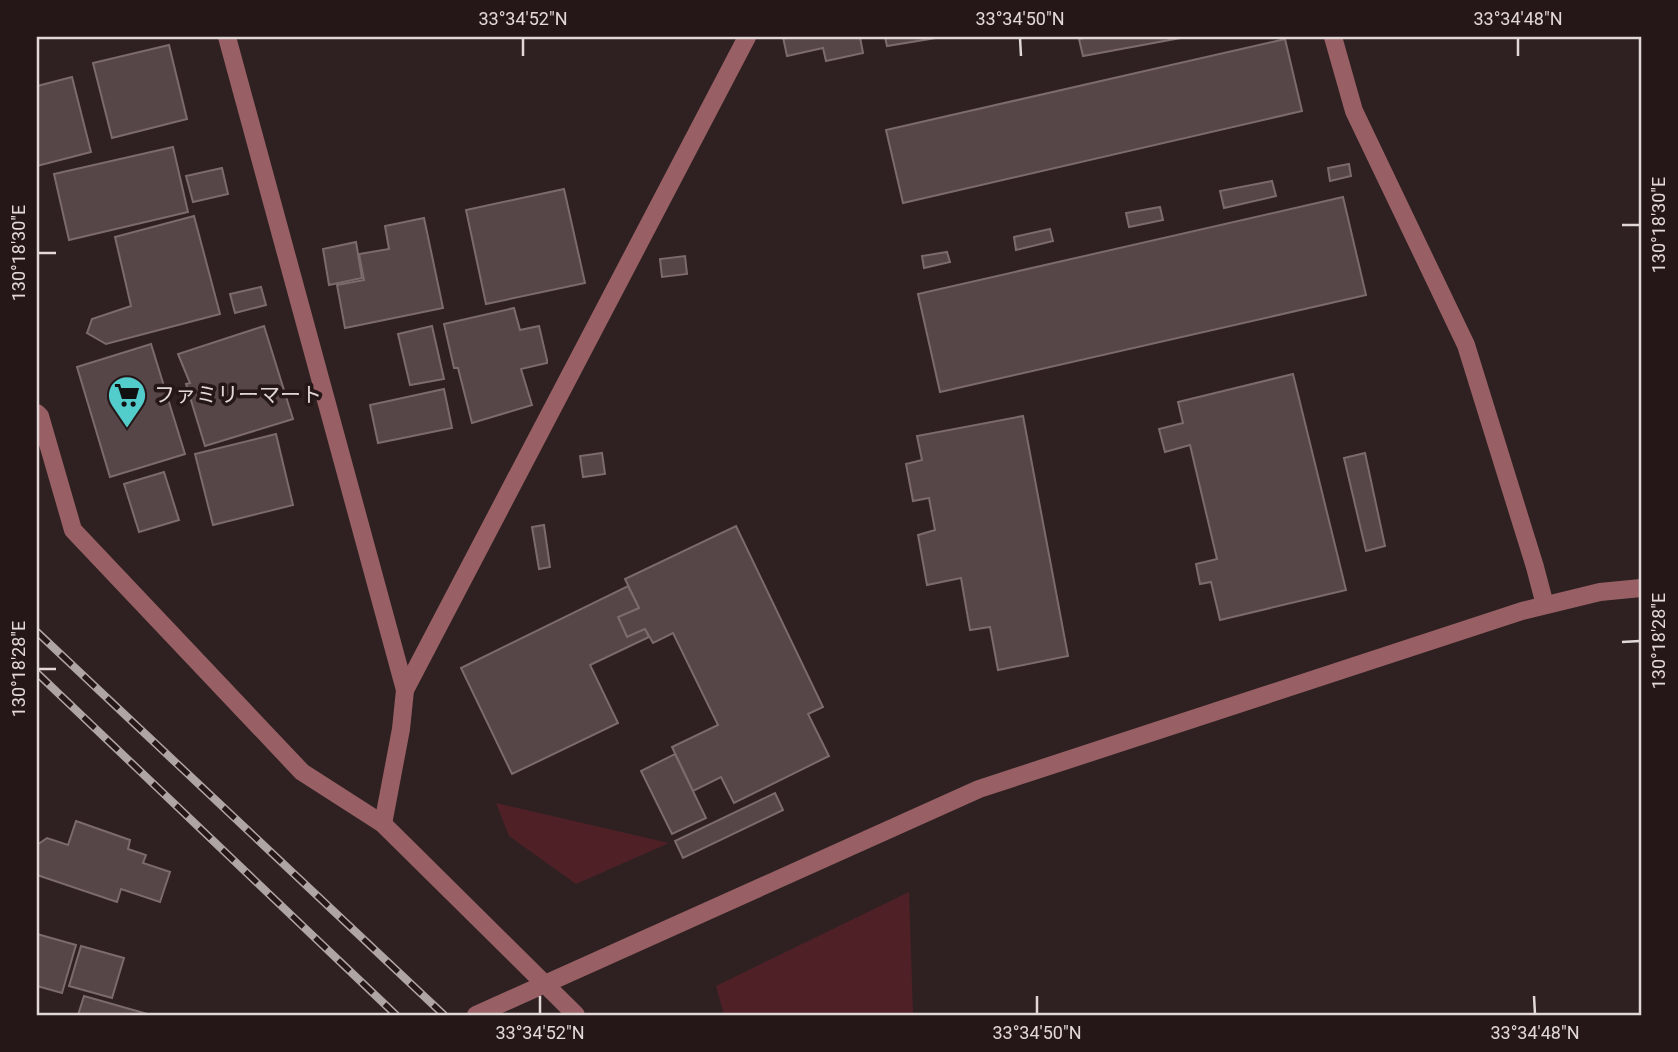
<svg xmlns="http://www.w3.org/2000/svg" width="1678" height="1052" viewBox="0 0 1678 1052" font-family="Roboto,'Noto Sans JP',sans-serif">
  <rect width="100%" height="100%" fill="#2f2122"/>
  <g fill="#4f2126">
    <polygon points="496,803 669,843 576,884 509,836"/>
    <polygon points="909,892 913,1015 724,1015 716,986"/>
  </g>
  <g fill="#564647" stroke="#7c6b6b" stroke-width="2">
    <polygon points="783,37 860,37 863,53 826,61 823,48 787,56"/>
    <polygon points="885,37 942,37 887,46"/>
    <polygon points="1089,37 1186,37 1083,56 1079,39"/>
    <polygon points="1285,39 1302,111 903,203 886,130"/>
    <polygon points="169,45 187,119 112,138 93,63"/>
    <polygon points="72,77 91,152 37,166 37,86"/>
    <polygon points="173,147 188,212 69,240 54,174"/>
    <polygon points="1349,164 1351,176 1330,181 1328,168"/>
    <polygon points="222,168 228,194 193,202 186,176"/>
    <polygon points="1272,181 1276,196 1224,208 1220,191"/>
    <polygon points="564,189 585,283 486,304 466,210"/>
    <polygon points="1343,197 1366,295 940,392 918,294"/>
    <polygon points="1160,207 1163,220 1129,227 1126,213"/>
    <polygon points="194,216 220,314 106,344 87,333 92,319 131,306 115,237"/>
    <polygon points="424,218 443,308 345,328 337,285 364,280 359,254 389,249 385,226"/>
    <polygon points="1050,229 1053,241 1016,250 1014,237"/>
    <polygon points="356,242 362,278 329,285 323,249"/>
    <polygon points="947,252 950,262 924,268 922,256"/>
    <polygon points="685,256 687,274 662,277 660,259"/>
    <polygon points="261,287 266,305 235,313 230,294"/>
    <polygon points="514,308 520,330 539,326 547,360 547,363 521,369 532,405 472,423 458,368 454,368 444,324"/>
    <polygon points="264,326 293,419 205,446 186,384 190,383 178,354"/>
    <polygon points="432,326 444,379 410,385 398,334"/>
    <polygon points="151,344 185,454 110,477 77,367"/>
    <polygon points="1293,374 1346,590 1220,620 1211,582 1200,584 1196,564 1217,559 1190,445 1165,452 1159,429 1183,423 1178,402"/>
    <polygon points="444,389 452,428 378,443 370,405"/>
    <polygon points="1023,416 1068,656 998,670 990,627 970,630 961,578 927,585 918,535 935,530 929,498 913,501 906,464 922,460 917,436"/>
    <polygon points="276,434 293,505 213,525 195,454"/>
    <polygon points="602,453 605,474 583,477 580,456"/>
    <polygon points="1365,453 1385,546 1366,551 1344,458"/>
    <polygon points="164,472 179,520 139,532 124,484"/>
    <polygon points="544,525 550,567 539,569 532,527"/>
    <polygon points="736,526 823,707 808,714 829,756 734,803 721,777 693,791 672,747 718,725 673,633 653,643 645,629 627,637 618,617 639,608 625,579"/>
    <polygon points="628,586 639,608 618,617 627,637 645,629 649,637 590,665 618,723 512,774 461,668"/>
    <polygon points="675,754 706,818 672,834 641,771"/>
    <polygon points="775,793 783,810 683,858 675,841"/>
    <polygon points="76,821 130,840 128,849 146,855 143,863 170,872 160,902 121,889 117,902 37,875 37,845 47,838 68,845"/>
    <polygon points="37,934 76,945 62,993 37,986"/>
    <polygon points="81,946 124,958 112,998 69,986"/>
    <polygon points="84,996 151,1015 78,1015"/>
  </g>
  <g fill="none" stroke-linecap="round" stroke-linejoin="round">
    <g stroke="#986064" stroke-width="18">
      <polyline points="227,37 405,690 401,729 383,824"/>
      <polyline points="1333,37 1354,111 1466,345 1535,567 1545,605"/>
      <polyline points="37,413 40,416 73,530 302,772 383,824 576,1015"/>
      <polyline points="405,690 747,37"/>
      <polyline points="476,1015 979,789 1522,611 1600,592 1641,588"/>
    </g>
    <g stroke="#b0a5a5" stroke-width="8">
      <g id="rail">
        <polyline points="37,632 444,1015"/>
        <polyline points="37,673 396,1015"/>
      </g>
    </g>
    <use href="#rail" stroke="#251718" stroke-width="5" stroke-dasharray="16" stroke-linecap="butt"/>
  </g>
  <path fill="none" stroke="#e2d8d8" stroke-width="2.5" d="M523,38V56M1020,38L1021,56M1518,38V56M1622,225H1640M38,253H56M1622,642L1640,641M38,669H56M540,996V1014M1037,996V1014M1534,996L1535,1014"/>
  <defs>
    <g id="supermarket-pin" transform="scale(2.0125)"><path d="M0 17L-7.5 6A9.5 9.5 0 1 1 7.5 6Z" fill="#52cdcc" stroke="#251718"/><path d="M-6-5.5h2.5l.6 2H6L4.5 2H-2.5L-4.4-4H-6ZM-1.5 3.2a1.3 1.3 0 1 0 .1 0ZM3 3.2a1.3 1.3 0 1 0 .1 0Z" fill="#111"/></g>
  </defs>
  <g fill-rule="evenodd">
    <use href="#supermarket-pin" x="127" y="395"/>
  </g>
  <g text-anchor="middle" stroke-width="7" stroke-linejoin="round" paint-order="stroke">
    <g font-size="21" fill="#e2d8d8" stroke="#251718" text-anchor="start">
      <text x="154" y="402">ファミリーマート</text>
    </g>
  </g>
  <rect width="1678" height="1052" fill="none" stroke="#251718" stroke-width="77"/>
  <rect x="38" y="38" width="1602" height="976" fill="none" stroke="#e2d8d8" stroke-width="2.5"/>
  <g font-size="18" text-anchor="middle" fill="#e2d8d8">
    <text x="523" y="25">33°34'52"N</text>
    <text x="1020" y="25">33°34'50"N</text>
    <text x="1518" y="25">33°34'48"N</text>
    <text transform="translate(1659 225) rotate(-90)" y="6">130°18'30"E</text>
    <text transform="translate(19 253) rotate(-90)" y="6">130°18'30"E</text>
    <text transform="translate(1659 641) rotate(-90)" y="6">130°18'28"E</text>
    <text transform="translate(19 669) rotate(-90)" y="6">130°18'28"E</text>
    <text x="540" y="1039">33°34'52"N</text>
    <text x="1037" y="1039">33°34'50"N</text>
    <text x="1535" y="1039">33°34'48"N</text>
  </g>
</svg>
